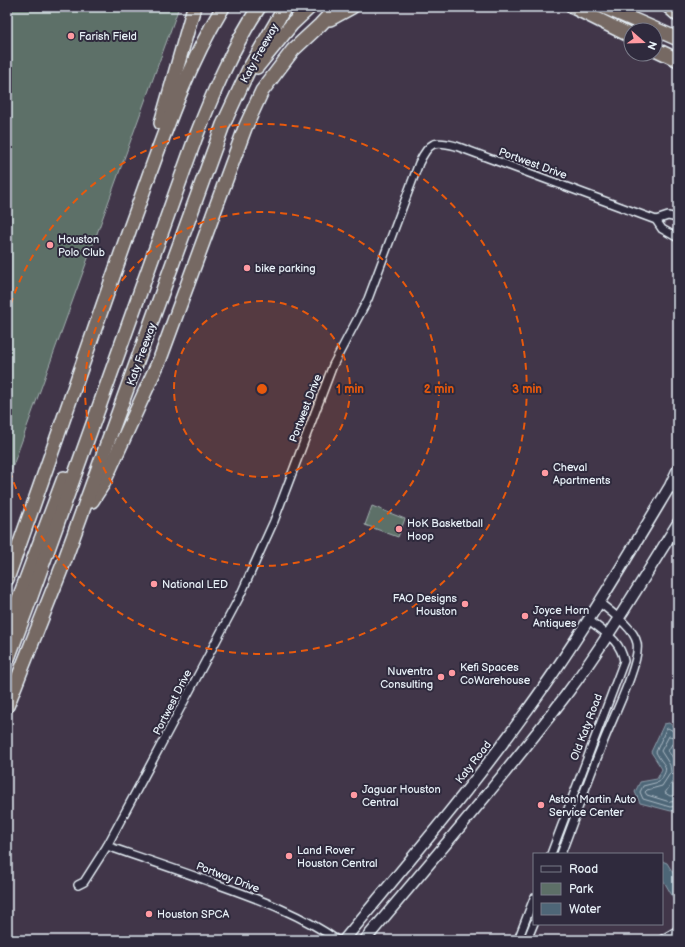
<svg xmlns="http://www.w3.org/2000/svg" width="685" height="947" viewBox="0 0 685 947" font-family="'Balsamiq Sans',sans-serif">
  <rect width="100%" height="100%" fill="#413649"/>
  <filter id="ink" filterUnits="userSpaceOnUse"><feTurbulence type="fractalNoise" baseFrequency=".025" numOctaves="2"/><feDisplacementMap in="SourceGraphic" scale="8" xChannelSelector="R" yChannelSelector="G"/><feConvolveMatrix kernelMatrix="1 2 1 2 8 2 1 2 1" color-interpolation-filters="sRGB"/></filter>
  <g filter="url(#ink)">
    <g fill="#5d6f67" stroke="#a2b0b0">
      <polygon points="7,7 179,7 7,482"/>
      <polygon points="372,506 405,519 398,537 365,525"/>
    </g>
    <g fill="#4e6677" stroke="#8c9eab">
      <polygon points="669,723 678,730 678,806 677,810 671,811 640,803 635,792 640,782 657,779 662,769 651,752 664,724"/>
      <polygon points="662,861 667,863 678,881 678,906 662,878"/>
    </g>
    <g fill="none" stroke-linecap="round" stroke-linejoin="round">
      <g stroke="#aab9c4" stroke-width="1">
        <path d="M678,733L675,732L668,728L666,729L656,752C663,767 672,765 659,782L643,786L640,792L643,799L670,807L678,806"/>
        <polyline points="678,738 669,736 661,751 670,765 671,772 662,786 647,790 645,792 647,795 670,802 678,801"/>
        <path d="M678,744H672L668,751C670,754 673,757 675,761C681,772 671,784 665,793L670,796L678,795"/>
      </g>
      <g stroke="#e8f1f8" stroke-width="10">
        <g id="street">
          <polyline points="656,220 668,216 678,218"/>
          <polyline points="670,486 678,492"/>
          <path d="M107,846C145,859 184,872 222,886C261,900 302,915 337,940"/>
          <path d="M551,854L624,661C620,640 605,633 589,620"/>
          <path d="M561,854C575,817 588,780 603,743C611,721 641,663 637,643C634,628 611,612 600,603"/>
          <path d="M78,885L84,882L107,846L163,741L240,596L274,521L333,365L368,299L419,163C429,142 434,140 456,146L656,220L662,229L678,238"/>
          <polyline points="518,940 534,898"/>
          <polyline points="527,940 534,923"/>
          <polyline points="661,940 678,930"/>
        </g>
      </g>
      <g stroke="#e8f1f8" stroke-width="13">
        <g id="secondary">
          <path d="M344,940C404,867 465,796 520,720C575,646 622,566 670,486L678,469"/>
          <path d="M365,940C433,859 502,779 566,695C607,640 642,581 678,523"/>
        </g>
      </g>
      <g stroke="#e8f1f8" stroke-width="16">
        <g id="highway">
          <polyline points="573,7 631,36"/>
          <polyline points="604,7 678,39"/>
          <polyline points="669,7 678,15"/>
          <polyline points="330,19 352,7"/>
          <polyline points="655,49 678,60"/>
          <polyline points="257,67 292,24 310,7"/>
          <polyline points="161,123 194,7"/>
          <polyline points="92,501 103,484 160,359 231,166 245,128 262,91 293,50 320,25 337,7"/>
          <path d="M7,579C49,463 88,347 129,231C157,155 181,76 223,7"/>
          <polyline points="7,630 64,478"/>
          <path d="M7,661L28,605L195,139C213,93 232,48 259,7"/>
          <polyline points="7,706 64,562 223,125 249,69 285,7"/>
        </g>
      </g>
      <use href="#street" stroke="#2f2a3d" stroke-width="7"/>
      <use href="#secondary" stroke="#2f2a3d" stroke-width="10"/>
      <use href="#highway" stroke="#766964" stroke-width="13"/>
    </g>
  </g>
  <circle cx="262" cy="389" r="88" fill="#e8590c" fill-opacity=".12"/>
  <g fill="none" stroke="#e8590c" stroke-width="2" stroke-dasharray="7 5">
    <circle cx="262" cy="389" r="88"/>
    <circle cx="262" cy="389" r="177"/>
    <path d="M7 316A265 265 0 1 1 7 462"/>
  </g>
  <g fill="#ff9aa2" stroke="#2f2a3d" stroke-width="1.5">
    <circle cx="71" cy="36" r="4"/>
    <circle cx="50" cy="245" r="4"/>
    <circle cx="247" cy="268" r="4"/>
    <circle cx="545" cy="473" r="4"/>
    <circle cx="399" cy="529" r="4"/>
    <circle cx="154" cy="584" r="4"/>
    <circle cx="465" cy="604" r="4"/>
    <circle cx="525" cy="616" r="4"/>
    <circle cx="452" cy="673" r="4"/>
    <circle cx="441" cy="677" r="4"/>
    <circle cx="354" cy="795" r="4"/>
    <circle cx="541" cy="805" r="4"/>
    <circle cx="289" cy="856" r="4"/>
    <circle cx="149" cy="914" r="4"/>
  </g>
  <g text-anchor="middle" stroke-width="4" stroke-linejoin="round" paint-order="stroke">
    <g font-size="11" fill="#e8f1f8" stroke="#2f2a3d" text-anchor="start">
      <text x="79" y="40">Farish Field</text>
      <text x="58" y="243">Houston<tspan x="58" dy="13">Polo Club</tspan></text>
      <text x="255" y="272">bike parking</text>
      <text x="553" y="471">Cheval<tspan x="553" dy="13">Apartments</tspan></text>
      <text x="407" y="527">HoK Basketball<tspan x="407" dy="13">Hoop</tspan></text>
      <text x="162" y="588">National LED</text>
      <text x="457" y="602" text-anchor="end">FAO Designs<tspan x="457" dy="13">Houston</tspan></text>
      <text x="533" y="614">Joyce Horn<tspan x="533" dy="13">Antiques</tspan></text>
      <text x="460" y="671">Kefi Spaces<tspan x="460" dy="13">CoWarehouse</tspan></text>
      <text x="433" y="675" text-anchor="end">Nuventra<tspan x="433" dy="13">Consulting</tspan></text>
      <text x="362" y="793">Jaguar Houston<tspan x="362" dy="13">Central</tspan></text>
      <text x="549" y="803">Aston Martin Auto<tspan x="549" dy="13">Service Center</tspan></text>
      <text x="297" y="854">Land Rover<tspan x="297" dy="13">Houston Central</tspan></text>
      <text x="157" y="918">Houston SPCA</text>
    </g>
    <g font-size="11" fill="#e8f1f8" stroke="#2f2a3d">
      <text transform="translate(259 53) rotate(-61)" y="4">Katy Freeway</text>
      <text transform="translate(533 163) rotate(20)" y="4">Portwest Drive</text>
      <text transform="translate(141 354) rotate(-70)" y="4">Katy Freeway</text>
      <text transform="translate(305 408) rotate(-69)" y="4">Portwest Drive</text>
      <text transform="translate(172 702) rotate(-63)" y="4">Portwest Drive</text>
      <text transform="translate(586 727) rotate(-69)" y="4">Old Katy Road</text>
      <text transform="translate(473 762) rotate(-52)" y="4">Katy Road</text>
      <text transform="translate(228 877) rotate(21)" y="4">Portway Drive</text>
    </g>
  </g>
  <circle cx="262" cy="389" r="6" fill="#e8590c" stroke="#2f2a3d" stroke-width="2"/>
  <g font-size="12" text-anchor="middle" font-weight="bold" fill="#e8590c" stroke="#2f2a3d" stroke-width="4" stroke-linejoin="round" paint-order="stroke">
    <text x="350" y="393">1 min</text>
    <text x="439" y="393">2 min</text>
    <text x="527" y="393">3 min</text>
  </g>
  <rect width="685" height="947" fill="none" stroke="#2f2a3d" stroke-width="24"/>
  <rect x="12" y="12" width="661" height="923" fill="none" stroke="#e8f1f8" stroke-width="1.5" filter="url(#ink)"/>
  <rect x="533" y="853" width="130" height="72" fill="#2f2a3d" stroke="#797a88"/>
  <rect x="541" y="866" width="20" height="6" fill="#2f2a3d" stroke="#797a88"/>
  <text x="569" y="873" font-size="12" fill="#e8f1f8">Road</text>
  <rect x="541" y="883" width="20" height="12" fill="#5d6f67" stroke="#797a88"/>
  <text x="569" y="893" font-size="12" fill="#e8f1f8">Park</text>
  <rect x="541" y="903" width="20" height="12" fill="#4e6677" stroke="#797a88"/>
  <text x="569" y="913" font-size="12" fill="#e8f1f8">Water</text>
  <g transform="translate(643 42) rotate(110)"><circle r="19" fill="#2f2a3d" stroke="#797a88"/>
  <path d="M0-3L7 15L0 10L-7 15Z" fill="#ff9aa2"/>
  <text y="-6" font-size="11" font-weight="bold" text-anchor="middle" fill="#e8f1f8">N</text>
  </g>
</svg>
